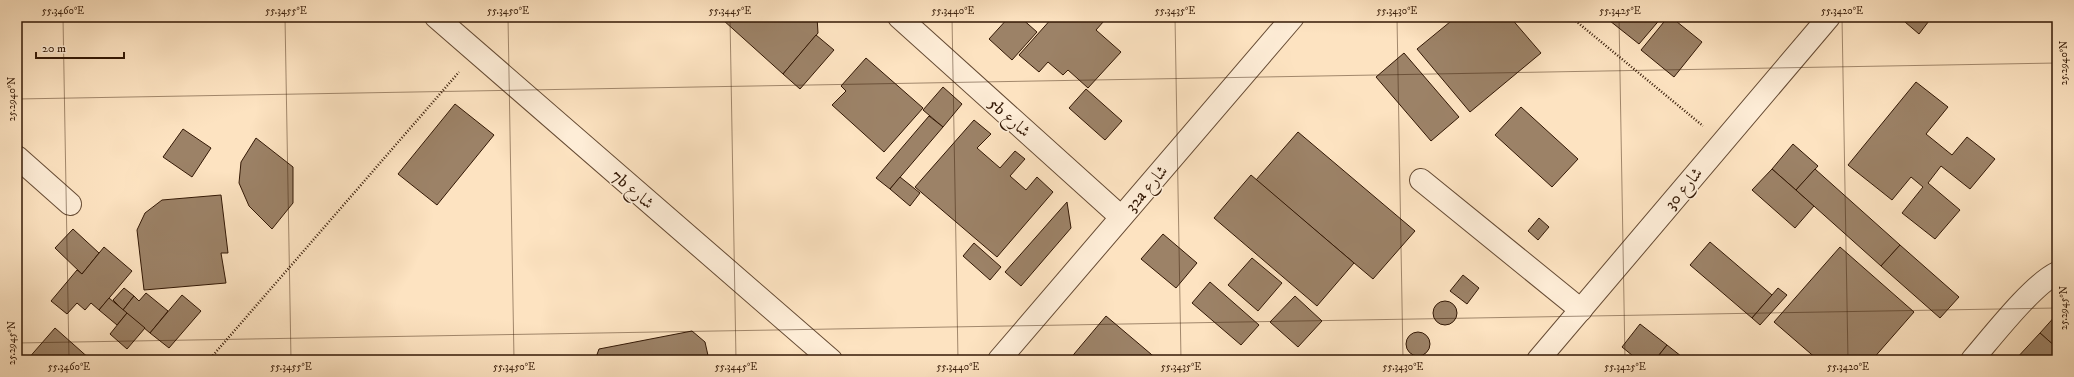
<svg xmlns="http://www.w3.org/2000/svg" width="2074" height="377" viewBox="0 0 2074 377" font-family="'IM FELL DW Pica',Amiri,serif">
  <rect width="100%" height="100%" fill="#fde3c1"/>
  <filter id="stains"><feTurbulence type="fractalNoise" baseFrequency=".005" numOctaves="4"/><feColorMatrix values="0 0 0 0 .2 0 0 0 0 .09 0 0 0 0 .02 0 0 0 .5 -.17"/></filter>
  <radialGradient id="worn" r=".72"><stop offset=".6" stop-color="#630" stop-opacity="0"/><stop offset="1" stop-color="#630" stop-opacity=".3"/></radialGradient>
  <g fill="#9c8267" stroke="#331805">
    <polygon points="725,17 817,17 818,33 783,74 723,20"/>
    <polygon points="1009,17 1020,17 1037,32 1012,60 989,39"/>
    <polygon points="1053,17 1099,17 1104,21 1096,30 1121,52 1088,88 1068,70 1063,75 1048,62 1039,72 1019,55"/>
    <polygon points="1456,17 1510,17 1541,53 1470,112 1417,49"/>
    <polygon points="1605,17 1662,17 1639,44"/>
    <polygon points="1668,17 1671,17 1702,42 1674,77 1641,50"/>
    <polygon points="1909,17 1932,17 1919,34 1905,22"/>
    <polygon points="816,35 834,50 800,89 783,74"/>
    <polygon points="1404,53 1459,117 1431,141 1376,77"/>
    <polygon points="866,58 923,108 884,152 832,105 846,91 841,86"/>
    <polygon points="1916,82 1948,107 1926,134 1952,155 1967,137 1995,159 1970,189 1941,166 1928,183 1960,210 1935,239 1902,213 1923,187 1911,177 1892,200 1848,165"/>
    <polygon points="943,87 962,104 943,127 923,110"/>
    <polygon points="1086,89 1122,121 1105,140 1069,108"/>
    <polygon points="455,104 494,135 437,205 398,174"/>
    <polygon points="1521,107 1578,159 1552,187 1495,135"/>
    <polygon points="929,116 943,127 890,189 876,178"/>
    <polygon points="974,120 991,134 977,148 1000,168 1015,151 1025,159 1010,176 1026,190 1037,177 1053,192 997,257 915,187"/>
    <polygon points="183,129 211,148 192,177 163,157"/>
    <polygon points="1298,132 1415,231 1373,279 1256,180"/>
    <polygon points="256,138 293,167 293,203 272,229 249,206 239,183 241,162"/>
    <polygon points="1793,144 1818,166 1796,190 1772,169"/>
    <polygon points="1772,169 1814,206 1795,228 1752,190"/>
    <polygon points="1815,169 1900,245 1881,266 1796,190"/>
    <polygon points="1251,175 1354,263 1317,306 1214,218"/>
    <polygon points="900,177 920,193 910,206 890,189"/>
    <polygon points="221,195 228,253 221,253 226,283 144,290 137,230 145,213 162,200"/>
    <polygon points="1067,202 1071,228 1021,286 1005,272"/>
    <polygon points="1539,218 1549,227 1538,240 1528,231"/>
    <polygon points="73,229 99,253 82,274 55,248"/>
    <polygon points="1163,234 1197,263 1176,288 1141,259"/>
    <polygon points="1710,242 1772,295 1752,318 1690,265"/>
    <polygon points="974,243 1001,267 990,280 963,256"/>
    <polygon points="1900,245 1959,297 1940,318 1881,266"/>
    <polygon points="104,247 132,271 99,310 91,303 85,310 77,303 67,314 51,301 77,270 82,274"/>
    <polygon points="1840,247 1914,312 1872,360 1818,360 1774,322"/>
    <polygon points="1252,258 1282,283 1258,311 1228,285"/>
    <polygon points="1463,275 1479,288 1467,304 1450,291"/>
    <polygon points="1210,282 1259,325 1241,345 1192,303"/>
    <polygon points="124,288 134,296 123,310 113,300"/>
    <polygon points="1778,288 1787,295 1760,325 1752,318"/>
    <polygon points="146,293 168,311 150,333 123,310 134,296 139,301"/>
    <polygon points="182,295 201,311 169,348 150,333"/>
    <polygon points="1295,296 1322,321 1298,347 1270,322"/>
    <polygon points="109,298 127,313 117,325 99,310"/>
    <circle cx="1445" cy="313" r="12"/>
    <polygon points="127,313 145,328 127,349 110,334"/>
    <polygon points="2057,314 2057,348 2040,333"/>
    <polygon points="1106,316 1158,360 1069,360"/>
    <polygon points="1640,324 1667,345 1655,360 1638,360 1622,347"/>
    <polygon points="55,328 91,360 27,360"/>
    <polygon points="692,331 705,342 709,360 595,360 599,349"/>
    <circle cx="1418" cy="344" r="12"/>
    <polygon points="2040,333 2057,348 2057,354 2051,360 2015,360"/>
    <polygon points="1667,345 1686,360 1655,360"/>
  </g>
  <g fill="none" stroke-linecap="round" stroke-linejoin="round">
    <g stroke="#664b34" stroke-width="24">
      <g id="minor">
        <polyline points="436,17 831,360"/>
        <polyline points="899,17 1121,217"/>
        <polyline points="17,157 70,204"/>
        <polyline points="1421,180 1581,310"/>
        <polyline points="999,360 1293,17"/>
        <polyline points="1538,360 1829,17"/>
        <path d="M1972,360C1992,337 2032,285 2057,273"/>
      </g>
    </g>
    <g stroke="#331805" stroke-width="2.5" stroke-dasharray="1 2" stroke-linecap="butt">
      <polyline points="1571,17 1703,126"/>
      <polyline points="209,360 459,72"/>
    </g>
    <use href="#minor" stroke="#feedd7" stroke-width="22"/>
  </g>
  <path fill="none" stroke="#331805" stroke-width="1" stroke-opacity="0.45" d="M63,17L69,360M285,17L291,360M508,17L514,360M730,17L736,360M952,17L958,360M1175,17L1181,360M1397,17L1403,360M1619,17L1625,360M1842,17L1848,360M17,99L2057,63M17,343L2057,308"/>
  <g text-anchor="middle" stroke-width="3" stroke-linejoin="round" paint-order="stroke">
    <g font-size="17" fill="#331805" stroke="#feedd7">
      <text transform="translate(1010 117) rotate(42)" y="6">5b شارع</text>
      <text transform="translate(1146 188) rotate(-49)" y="6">32a شارع</text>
      <text transform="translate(1683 188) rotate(-50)" y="6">شارع 30</text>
      <text transform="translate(633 189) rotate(41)" y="6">7b شارع</text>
    </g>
  </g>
  <rect width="2074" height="377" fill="none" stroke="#fde3c1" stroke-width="44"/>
  <path d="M36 52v6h88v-6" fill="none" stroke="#331805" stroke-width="2"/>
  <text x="42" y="52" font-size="12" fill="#331805" stroke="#feedd7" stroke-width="3" paint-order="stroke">20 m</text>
  <rect x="22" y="22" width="2030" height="333" fill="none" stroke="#331805" stroke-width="1.5"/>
  <g font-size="10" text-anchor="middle" fill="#331805">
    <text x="63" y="14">55.3460°E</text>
    <text x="286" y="14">55.3455°E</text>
    <text x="508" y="14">55.3450°E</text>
    <text x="730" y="14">55.3445°E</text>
    <text x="953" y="14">55.3440°E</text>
    <text x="1175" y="14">55.3435°E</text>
    <text x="1397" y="14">55.3430°E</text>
    <text x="1620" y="14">55.3425°E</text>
    <text x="1842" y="14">55.3420°E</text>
    <text transform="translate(2063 63) rotate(-90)" y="4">25.2940°N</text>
    <text transform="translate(11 99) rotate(-90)" y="4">25.2940°N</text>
    <text transform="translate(2063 308) rotate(-90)" y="4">25.2945°N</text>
    <text transform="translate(11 343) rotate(-90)" y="4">25.2945°N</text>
    <text x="69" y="370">55.3460°E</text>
    <text x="291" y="370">55.3455°E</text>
    <text x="514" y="370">55.3450°E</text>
    <text x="736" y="370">55.3445°E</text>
    <text x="958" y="370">55.3440°E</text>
    <text x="1181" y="370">55.3435°E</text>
    <text x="1403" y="370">55.3430°E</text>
    <text x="1625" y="370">55.3425°E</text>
    <text x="1848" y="370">55.3420°E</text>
  </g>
  <rect width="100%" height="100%" filter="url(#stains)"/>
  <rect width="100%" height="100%" fill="url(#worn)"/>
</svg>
